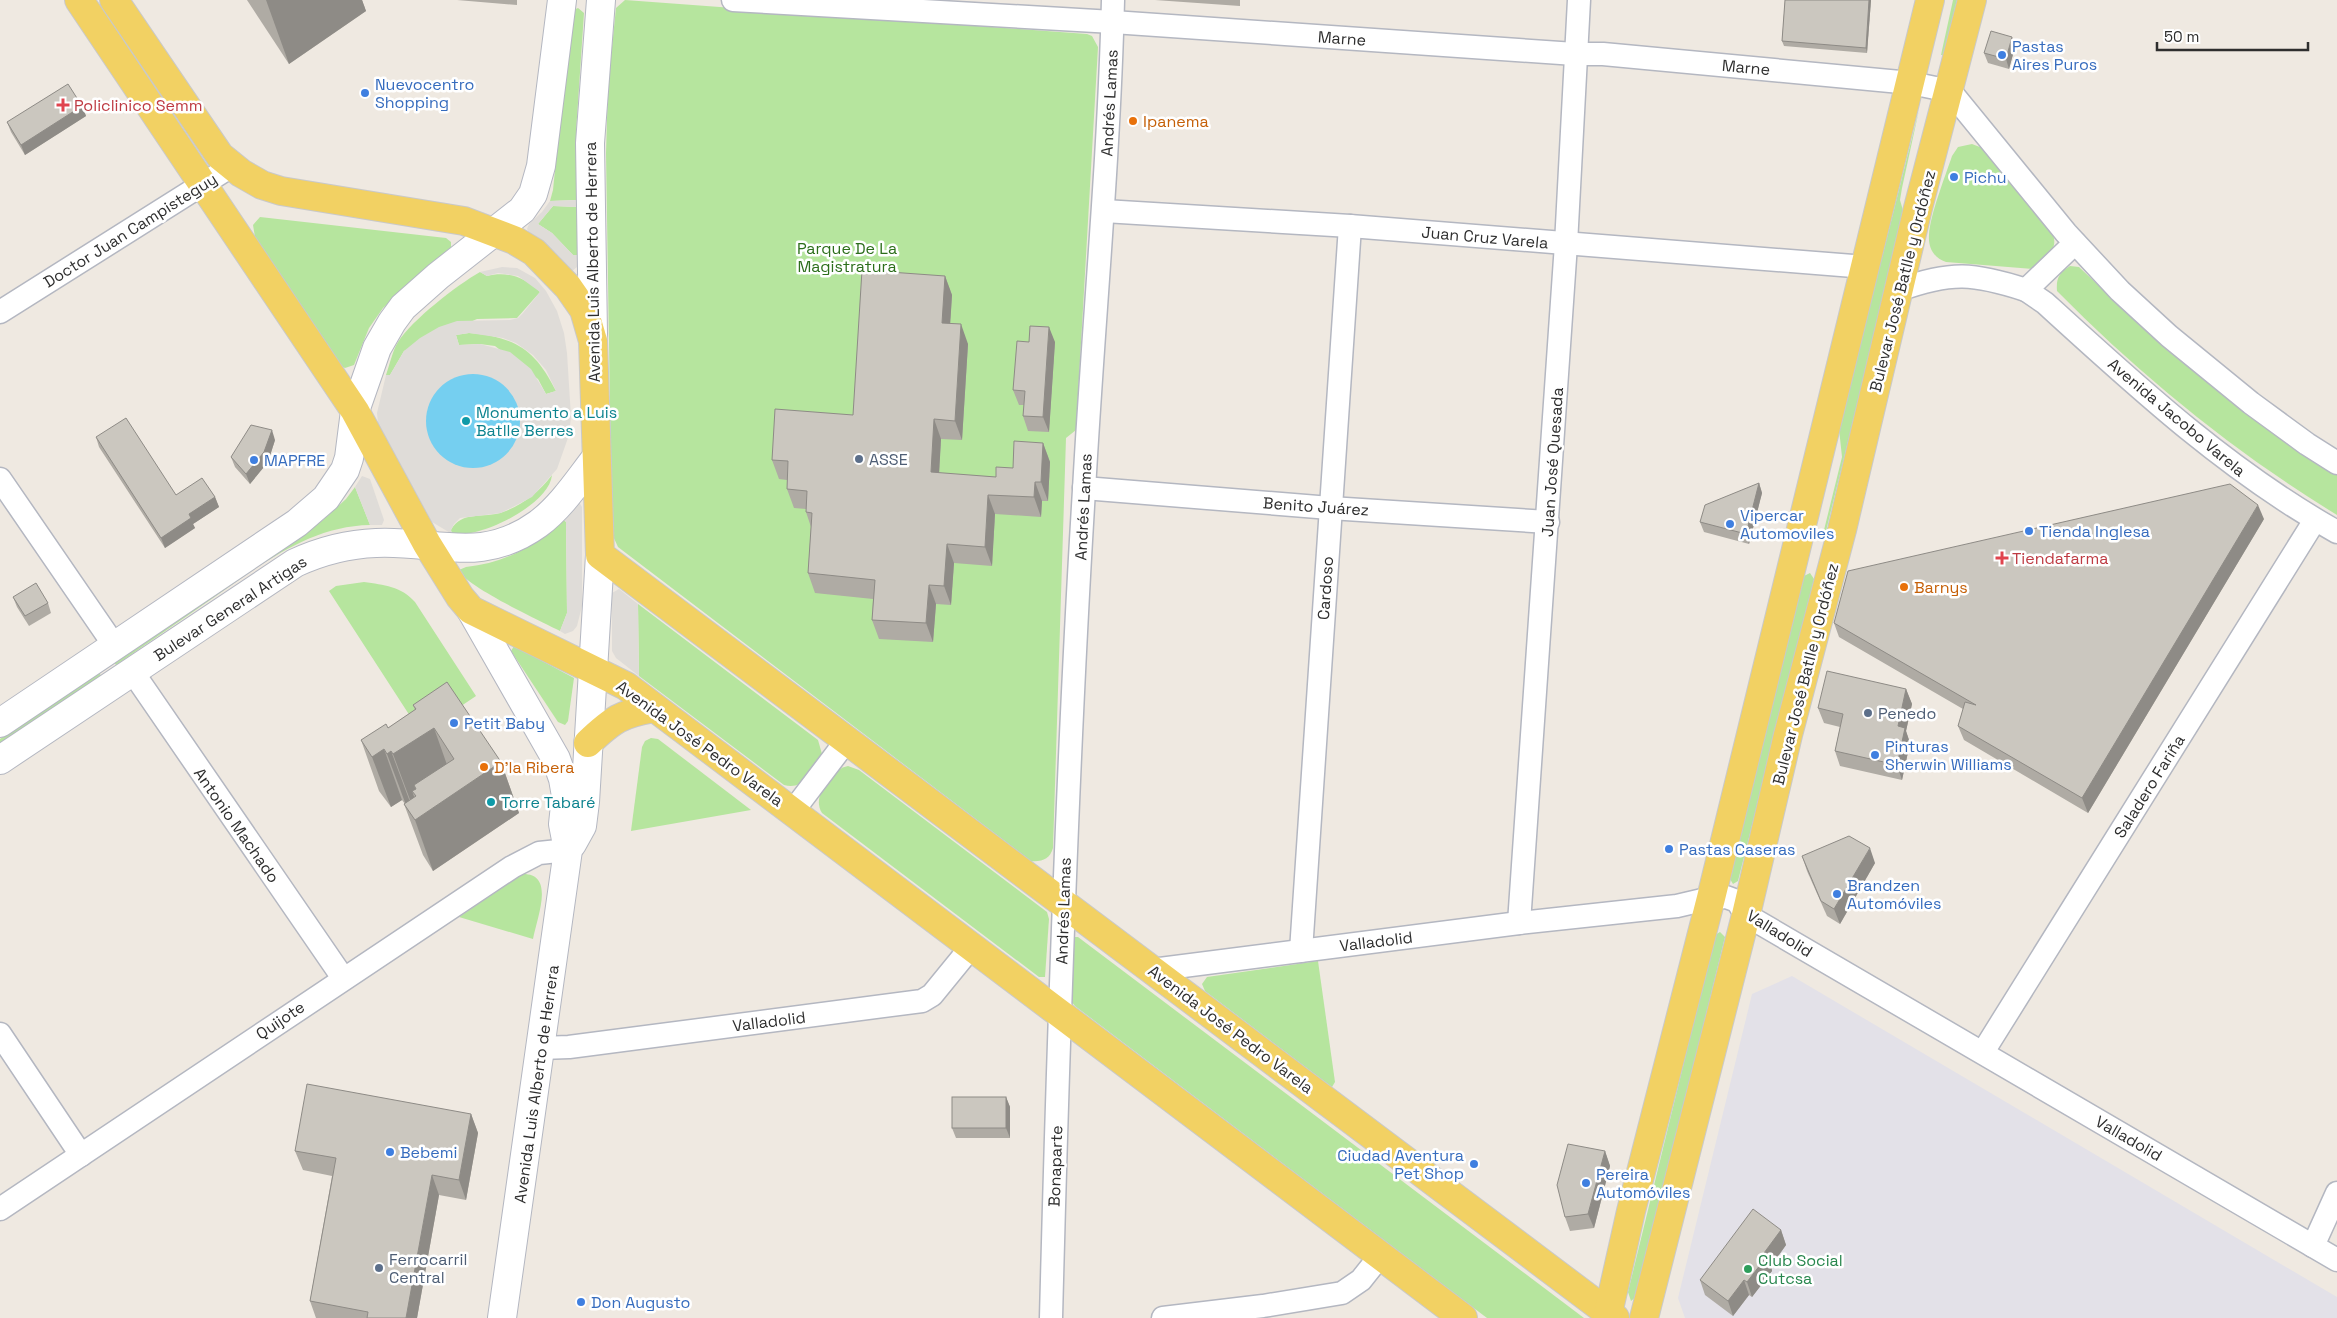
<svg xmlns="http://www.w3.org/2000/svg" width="2337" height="1318" viewBox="0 0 2337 1318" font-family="'Space Grotesk',sans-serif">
  <rect width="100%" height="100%" fill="#efe9e1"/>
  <polygon fill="#e3e1e8" points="1792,976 2337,1297 2337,1318 1685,1318 1678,1298 1752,994"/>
  <g fill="#b6e59e">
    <path d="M625,0L1087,34L1092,36L1098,47L1076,430L1066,438L1053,848C1050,859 1042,862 1031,861L618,547L612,534L606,153L608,86L616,8Z"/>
    <polygon points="1953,0 1957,0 1943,55 1941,55"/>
    <polygon points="578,8 584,13 576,132 577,200 550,201 553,190 571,11"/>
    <polygon points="1919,110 1902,188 1900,200 1904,214 1826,531 1824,530 1842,457 1839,429"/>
    <path d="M1972,144L1985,149L2053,235C2059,251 2043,260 2033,269L1946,262C1934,258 1928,248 1929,235C1930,215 1945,177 1952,156L1958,147Z"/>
    <polygon points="553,206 577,207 577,255 573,255 552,233 538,224"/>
    <polygon points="260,217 446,238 451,242 451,247 383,308 369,328 354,365 345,368 341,366 255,237 253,225"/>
    <path d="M2070,266L2079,267L2167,350L2254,417L2337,473V515C2234,452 2142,377 2057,291C2056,278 2059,273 2070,266Z"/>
    <path d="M480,272L487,276C507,271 525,277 540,292L517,318L477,319L404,351L390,375H386C390,364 392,352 398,342C412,320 457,285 480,272Z"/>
    <path d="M469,333C515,337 535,349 556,391L546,394L538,379L495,346L480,344L459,345L456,335Z"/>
    <path d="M552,475C550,500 501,526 479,531C470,534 461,534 452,534L451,530C462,510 484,519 503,512C523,505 539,492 552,475Z"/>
    <path d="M355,487L370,525C310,526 262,564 213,598C181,620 148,643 116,665L114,662L323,520L346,499Z"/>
    <path d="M563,519L566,522L567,613L560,631C542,622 463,585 459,570L466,567C504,563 535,547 563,519Z"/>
    <polygon points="1810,573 1814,579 1738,881 1733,884 1730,879 1804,576"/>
    <path d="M364,582C384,585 401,586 415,602L476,696L421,733L329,591L336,586Z"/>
    <path d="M638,604L818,740L822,754C813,769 805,791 784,785L639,676Z"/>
    <polygon points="514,646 574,678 568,721 565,725 558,722 511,651"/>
    <polygon points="99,672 101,676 0,744 0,739"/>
    <polygon points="651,738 658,739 751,810 631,831 642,747 645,741"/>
    <path d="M848,766L859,770L1047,912L1049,919L1045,977H1039L822,813C811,797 831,769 848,766Z"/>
    <path d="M522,874C556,873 537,917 533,939L459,917Z"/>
    <polygon points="1720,932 1725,937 1637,1296 1631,1301 1628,1292 1715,935"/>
    <polygon points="1074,937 1078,937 1584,1318 1487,1318 1075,1006 1071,1001 1070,941"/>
    <polygon points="1318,961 1335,1082 1332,1087 1205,991 1202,984 1207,977"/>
  </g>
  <g fill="#dfdcd8" fill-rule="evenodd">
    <polygon points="577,200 577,207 553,206 538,224 552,233 573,255 577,255 577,267 572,271 529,233 527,229 529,224 542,212 550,201"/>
    <path d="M502,267L517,268L535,278L546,291L557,311L564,333L567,353L571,417L569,435L557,469L532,497L501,513L460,518L454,524L451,530L452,534L432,522L378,423L377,413L386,375H390L404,351L420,338L439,327L457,321L510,320L518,318L523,313L540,292L518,276L498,273L487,276L480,272ZM469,333L503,338L516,343L533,355L546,370L556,391L546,394L531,369L510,352L480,344L459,345L456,335ZM468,375H478L496,380L443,386L459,377Z"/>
    <polygon points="362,476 370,479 384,520 382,525 370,525 355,487"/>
    <polygon points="579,502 582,507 582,606 577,626 573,631 565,634 560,631 567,613 566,522 563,519"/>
    <polygon points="619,589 638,604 639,676 616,658 612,651 612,593"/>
  </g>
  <circle fill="#75cff0" cx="473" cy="421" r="47"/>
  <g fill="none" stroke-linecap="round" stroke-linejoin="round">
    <g stroke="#b4b7c1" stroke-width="25">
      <g id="minor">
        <polyline points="733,0 1113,22 1575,54 1603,54 1911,83 1950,91 2066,233 2120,291 2169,336 2251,403 2307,444 2337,463"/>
        <polyline points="1104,211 1350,226 1866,267"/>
        <path d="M2075,243L2026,290L2045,303C2137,387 2228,471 2337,532"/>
        <path d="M1899,290C1951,271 1974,273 2026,290"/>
        <polyline points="0,312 230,167"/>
        <polyline points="0,479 114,645"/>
        <polyline points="1084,488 1330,508 1548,522"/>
        <polyline points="132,671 343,978"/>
        <polyline points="793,811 847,740"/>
        <polyline points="1519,923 1566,244 1579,0"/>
        <polyline points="1301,951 1350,226"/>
        <polyline points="1152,970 1519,923 1677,906 1711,898 1726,897 1737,901 1746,915 2337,1260"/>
        <polyline points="0,1034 81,1155"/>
        <polyline points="541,1048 569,1047 922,1001 932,995 972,946"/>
        <polyline points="1983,1052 2315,520"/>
        <polyline points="0,1209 512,867 539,853 568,850"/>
        <polyline points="2313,1246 2337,1193"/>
        <path d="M1051,1318C1058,1042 1067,766 1084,490C1093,326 1109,164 1113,0"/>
        <polyline points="1163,1318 1263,1306 1342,1293 1361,1280 1380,1256"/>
      </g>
    </g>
    <g stroke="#b4b7c1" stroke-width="30">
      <g id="secondary">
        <polyline points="593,334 590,143 601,0"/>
        <polyline points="471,610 556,759 563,779 566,796 563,824 568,850 502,1318"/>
        <polyline points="0,723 297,523 326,498 345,470 349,458 355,411 377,348 392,322 403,307 438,276 522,210 533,194 541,166 562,0"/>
        <path d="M0,760L295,563C321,551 347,544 376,543C437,540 481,565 538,524C561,507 578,481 595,459"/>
        <polyline points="572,844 582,826 585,802 600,555"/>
      </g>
    </g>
    <g stroke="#c9c9c9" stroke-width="30">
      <g id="primary">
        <polyline points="79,0 355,411 427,544 460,597 471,610 626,686 1463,1318"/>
        <polyline points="114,0 220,156 241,173 262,185 281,191 464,221 514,240 534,252 568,287 584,310 593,341 600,555 1615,1318"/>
        <path d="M588,743C613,719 621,714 654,708"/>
        <polyline points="1607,1318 1631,1211 1711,898 1930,0"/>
        <polyline points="1644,1318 1746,915 1788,735 1842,530 1918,208 1972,0"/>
      </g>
    </g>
    <use href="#minor" stroke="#fff" stroke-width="22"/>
    <use href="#secondary" stroke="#fff" stroke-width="28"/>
    <use href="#primary" stroke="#f2d163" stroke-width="28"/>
  </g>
  <g fill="#afaba4">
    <polygon points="247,0 362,0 366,11 289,64"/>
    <polygon points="457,0 517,0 517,5"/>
    <polygon points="1155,0 1240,0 1240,6"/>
    <polygon points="1785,0 1871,0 1867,53 1784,46 1782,41"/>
    <polygon points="2015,47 2009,69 1988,63 1984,53"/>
    <polygon points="82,106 86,116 25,155 11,132 7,122"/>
    <polygon points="945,276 952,295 950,324 968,344 962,440 941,439 939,473 996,477 1013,468 1043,443 1050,462 1048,501 1042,501 1041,517 995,514 992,566 954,563 951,605 936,604 933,642 879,639 872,620 873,599 815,593 808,573 811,527 806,512 806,509 794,508 787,489 787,480 779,479 772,460 853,415"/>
    <polygon points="1029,342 1055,342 1049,432 1028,431 1023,416 1024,405 1019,405 1013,390"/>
    <polygon points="96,437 176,495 215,497 219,507 193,524 195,528 165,548 99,447"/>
    <polygon points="275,440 268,462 250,484 235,467 231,457"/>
    <polygon points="1759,483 1762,493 1749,544 1704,532 1700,522"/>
    <polygon points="2264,519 2088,813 1964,740 1958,726 1963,709 1839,637 1834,623"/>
    <polygon points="13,597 48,603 51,613 29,626 17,607"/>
    <polygon points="1906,689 1912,704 1906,731 1910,743 1902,780 1840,766 1835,751 1840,727 1824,723 1818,708"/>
    <polygon points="413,705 501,762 519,813 433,871 423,855 404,804 405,804 402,800 391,807 379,791 361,740 388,728 415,710"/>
    <polygon points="1802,856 1875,863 1840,924 1827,916 1807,871"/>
    <polygon points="1006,1097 1010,1107 1010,1138 956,1138 952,1128"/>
    <polygon points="471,1114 478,1133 466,1200 439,1195 417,1318 316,1318 310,1301 332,1176 303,1170 295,1151"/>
    <polygon points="1605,1151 1610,1166 1594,1228 1570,1231 1565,1217"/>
    <polygon points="1781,1230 1786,1245 1771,1266 1772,1271 1752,1297 1749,1295 1733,1316 1705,1295 1700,1280"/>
  </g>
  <g fill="#8e8b86">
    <polygon points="266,0 362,0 366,11 289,64"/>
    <polygon points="1869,0 1871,0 1867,53 1866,48"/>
    <polygon points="2012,37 2015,47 2009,69 2006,59"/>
    <polygon points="82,106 86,116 25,155 21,145"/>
    <polygon points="945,276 952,295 949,342 942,323"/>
    <polygon points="961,324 968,344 962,440 955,421"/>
    <polygon points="1049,327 1055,342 1049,432 1043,417"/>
    <polygon points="934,419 941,439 938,492 931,472"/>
    <polygon points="272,430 275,440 268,462 250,484 246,474"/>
    <polygon points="1043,443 1050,462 1048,501 1041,482"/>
    <polygon points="1035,482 1042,501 1041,517 1034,497"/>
    <polygon points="1759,483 1762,493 1749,544 1746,534"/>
    <polygon points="988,495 995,514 992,566 985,547"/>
    <polygon points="215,497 219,507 193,524 195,528 165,548 161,538 189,514"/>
    <polygon points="2258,505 2264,519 2088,813 2082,798"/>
    <polygon points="947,544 954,563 951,605 944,586"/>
    <polygon points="929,585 936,604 933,642 926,623"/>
    <polygon points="1906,689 1912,704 1906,731 1910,743 1902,780 1897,765 1898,726"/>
    <polygon points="434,728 452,779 416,789 414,785 419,800 412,791 416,802 412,805 393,754"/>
    <polygon points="384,749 402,800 391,807 372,757"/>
    <polygon points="391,751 410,802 406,805 387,754"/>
    <polygon points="501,762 519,813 433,871 415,820"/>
    <polygon points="1870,848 1875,863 1840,924 1834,909"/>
    <polygon points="1006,1097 1010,1107 1010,1138 1006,1128"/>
    <polygon points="471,1114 478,1133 466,1200 459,1180"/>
    <polygon points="1605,1151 1610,1166 1594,1228 1588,1214"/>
    <polygon points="432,1175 439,1195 417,1318 406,1318"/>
    <polygon points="1781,1230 1786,1245 1771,1266 1772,1271 1752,1297 1747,1282 1764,1253"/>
    <polygon points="1744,1280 1749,1295 1733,1316 1728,1301"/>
  </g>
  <g fill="#cbc7bf" stroke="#8e8b86">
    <polygon points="1785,0 1869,0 1866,48 1782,41"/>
    <polygon points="1991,31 2012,37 2006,59 1984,53"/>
    <polygon points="68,84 82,106 21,145 7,122"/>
    <polygon points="862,270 945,276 942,323 961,324 955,421 934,419 931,472 996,477 996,467 1013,468 1014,441 1043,443 1041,482 1035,482 1034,497 988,495 985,547 947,544 944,586 929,585 926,623 872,620 875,580 808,573 812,513 806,512 807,491 787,489 788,461 772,460 775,409 853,415"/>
    <polygon points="1030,326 1049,327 1043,417 1023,416 1025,391 1013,390 1017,341 1029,342"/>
    <polygon points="126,418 176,495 202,478 215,497 189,514 191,518 161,538 96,437"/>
    <polygon points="251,425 272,430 264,452 246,474 231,457"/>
    <polygon points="1759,483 1746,534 1700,522 1705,505"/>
    <polygon points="2230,484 2258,505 2082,798 1958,726 1965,702 1976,705 1834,623 1848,571"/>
    <polygon points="36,583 48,603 25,616 13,597"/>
    <polygon points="1827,671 1906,689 1898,726 1905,728 1897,765 1835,751 1843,714 1818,708"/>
    <polygon points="447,682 501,762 415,820 404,804 416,796 412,791 416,789 414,785 454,759 434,728 393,754 391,751 387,754 384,749 372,757 361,740 386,724 388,728 416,709 413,705"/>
    <polygon points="1849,836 1870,848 1834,909 1821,901 1802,856"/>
    <polygon points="307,1084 471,1114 459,1180 432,1175 406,1318 367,1318 368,1312 310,1301 336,1158 295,1151"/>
    <rect x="952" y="1097" width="54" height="31"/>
    <polygon points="1568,1144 1605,1151 1588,1214 1565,1217 1557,1185"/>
    <polygon points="1753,1209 1781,1230 1764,1253 1767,1256 1747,1282 1744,1280 1728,1301 1700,1280"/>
  </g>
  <g fill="#3f7fe0" stroke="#fff" stroke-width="2">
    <circle cx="2002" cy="55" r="5"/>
    <circle cx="365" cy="93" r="5"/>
    <circle cx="1954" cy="177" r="5"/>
    <circle cx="254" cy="460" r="5"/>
    <circle cx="1730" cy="524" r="5"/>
    <circle cx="2029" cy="531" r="5"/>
    <circle cx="454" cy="723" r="5"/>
    <circle cx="1875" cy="755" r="5"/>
    <circle cx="1669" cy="849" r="5"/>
    <circle cx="1837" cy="894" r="5"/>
    <circle cx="390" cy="1152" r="5"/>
    <circle cx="1474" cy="1164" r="5"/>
    <circle cx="1586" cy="1183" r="5"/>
    <circle cx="581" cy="1302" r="5"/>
  </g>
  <g fill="#e0444e" stroke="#fff" stroke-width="2">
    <path d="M60.5 97.5h5v5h5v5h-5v5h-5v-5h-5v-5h5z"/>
    <path d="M1999.5 550.5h5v5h5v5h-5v5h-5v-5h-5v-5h5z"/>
  </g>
  <g fill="#e8710a" stroke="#fff" stroke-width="2">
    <circle cx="1133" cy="121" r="5"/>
    <circle cx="1904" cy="587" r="5"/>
    <circle cx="484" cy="767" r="5"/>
  </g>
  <g fill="#0f9aa8" stroke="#fff" stroke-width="2">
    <circle cx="466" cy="421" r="5"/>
    <circle cx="491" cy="802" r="5"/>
  </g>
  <g fill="#5c6f8a" stroke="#fff" stroke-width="2">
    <circle cx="859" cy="459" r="5"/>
    <circle cx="1868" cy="713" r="5"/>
    <circle cx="379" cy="1268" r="5"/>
  </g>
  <circle fill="#2e9e5b" stroke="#fff" stroke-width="2" cx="1748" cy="1269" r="5"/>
  <g text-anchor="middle" stroke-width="5" stroke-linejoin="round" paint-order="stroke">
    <g font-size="16" fill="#2e2e2e" stroke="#fff">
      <text transform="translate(1342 38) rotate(4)" y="6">Marne</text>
      <text transform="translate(1746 67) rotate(5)" y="6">Marne</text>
      <text transform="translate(1109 103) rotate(-87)" y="6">Andrés Lamas</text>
      <text transform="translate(130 230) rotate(-32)" y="6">Doctor Juan Campisteguy</text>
      <text transform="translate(1485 237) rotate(5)" y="6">Juan Cruz Varela</text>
      <text transform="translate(592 262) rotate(-91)" y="6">Avenida Luis Alberto de Herrera</text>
      <text transform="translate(1902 281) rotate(-76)" y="6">Bulevar José Batlle y Ordóñez</text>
      <text transform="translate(2177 417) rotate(40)" y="6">Avenida Jacobo Varela</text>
      <text transform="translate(1552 462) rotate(-86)" y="6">Juan José Quesada</text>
      <text transform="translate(1316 506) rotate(4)" y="6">Benito Juárez</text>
      <text transform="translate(1083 507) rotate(-87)" y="6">Andrés Lamas</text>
      <text transform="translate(1325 588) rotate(-86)" y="6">Cardoso</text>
      <text transform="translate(230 608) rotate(-33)" y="6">Bulevar General Artigas</text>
      <text transform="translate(1805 674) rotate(-76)" y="6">Bulevar José Batlle y Ordóñez</text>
      <text transform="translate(700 743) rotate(36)" y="6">Avenida José Pedro Varela</text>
      <text transform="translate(2149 786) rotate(-58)" y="6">Saladero Fariña</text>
      <text transform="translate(237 825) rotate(55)" y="6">Antonio Machado</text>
      <text transform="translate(1063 911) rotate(-88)" y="6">Andrés Lamas</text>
      <text transform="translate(1780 933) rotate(32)" y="6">Valladolid</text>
      <text transform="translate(1376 941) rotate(-7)" y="6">Valladolid</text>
      <text transform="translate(280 1020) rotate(-34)" y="6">Quijote</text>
      <text transform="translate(769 1021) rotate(-7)" y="6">Valladolid</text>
      <text transform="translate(1231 1029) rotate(37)" y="6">Avenida José Pedro Varela</text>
      <text transform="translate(536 1084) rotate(-82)" y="6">Avenida Luis Alberto de Herrera</text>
      <text transform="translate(2129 1138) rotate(30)" y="6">Valladolid</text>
      <text transform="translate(1055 1166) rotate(-88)" y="6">Bonaparte</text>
    </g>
    <g font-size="16" fill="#366cbe" stroke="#fff" text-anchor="start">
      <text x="2012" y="52">Pastas<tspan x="2012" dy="18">Aires Puros</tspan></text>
      <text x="375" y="90">Nuevocentro<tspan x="375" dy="18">Shopping</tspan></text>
      <text x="1964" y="183">Pichu</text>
      <text x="264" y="466">MAPFRE</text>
      <text x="1740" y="521">Vipercar<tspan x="1740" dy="18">Automoviles</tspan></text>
      <text x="2039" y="537">Tienda Inglesa</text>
      <text x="464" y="729">Petit Baby</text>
      <text x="1885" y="752">Pinturas<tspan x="1885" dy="18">Sherwin Williams</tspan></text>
      <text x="1679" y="855">Pastas Caseras</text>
      <text x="1847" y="891">Brandzen<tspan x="1847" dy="18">Automóviles</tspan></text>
      <text x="400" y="1158">Bebemi</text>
      <text x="1464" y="1161" text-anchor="end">Ciudad Aventura<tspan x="1464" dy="18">Pet Shop</tspan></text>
      <text x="1596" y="1180">Pereira<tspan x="1596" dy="18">Automóviles</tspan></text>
      <text x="591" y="1308">Don Augusto</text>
    </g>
    <g font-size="16" fill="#be3a42" stroke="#fff" text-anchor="start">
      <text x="74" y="111">Policlinico Semm</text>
      <text x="2012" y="564">Tiendafarma</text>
    </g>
    <g font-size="16" fill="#c56008" stroke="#fff" text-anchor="start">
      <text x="1143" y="127">Ipanema</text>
      <text x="1914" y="593">Barnys</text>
      <text x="494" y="773">D'la Ribera</text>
    </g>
    <g font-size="16" fill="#2c6e1b" stroke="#fff">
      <text x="847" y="254">Parque De La<tspan x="847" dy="18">Magistratura</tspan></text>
    </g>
    <g font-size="16" fill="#0d838f" stroke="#fff" text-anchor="start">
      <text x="476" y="418">Monumento a Luis<tspan x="476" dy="18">Batlle Berres</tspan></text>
      <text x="501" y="808">Torre Tabaré</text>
    </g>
    <g font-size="16" fill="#4e5e75" stroke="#fff" text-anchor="start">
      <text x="869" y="465">ASSE</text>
      <text x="1878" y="719">Penedo</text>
      <text x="389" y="1265">Ferrocarril<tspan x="389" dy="18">Central</tspan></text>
    </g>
    <g font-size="16" fill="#27864d" stroke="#fff" text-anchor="start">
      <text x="1758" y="1266">Club Social<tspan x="1758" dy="18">Cutcsa</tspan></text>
    </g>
  </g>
  <path d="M2157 42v8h151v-8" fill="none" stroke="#2e2e2e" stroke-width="2.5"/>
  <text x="2164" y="42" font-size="15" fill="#2e2e2e" stroke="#ffffff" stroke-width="4" paint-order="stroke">50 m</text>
</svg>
